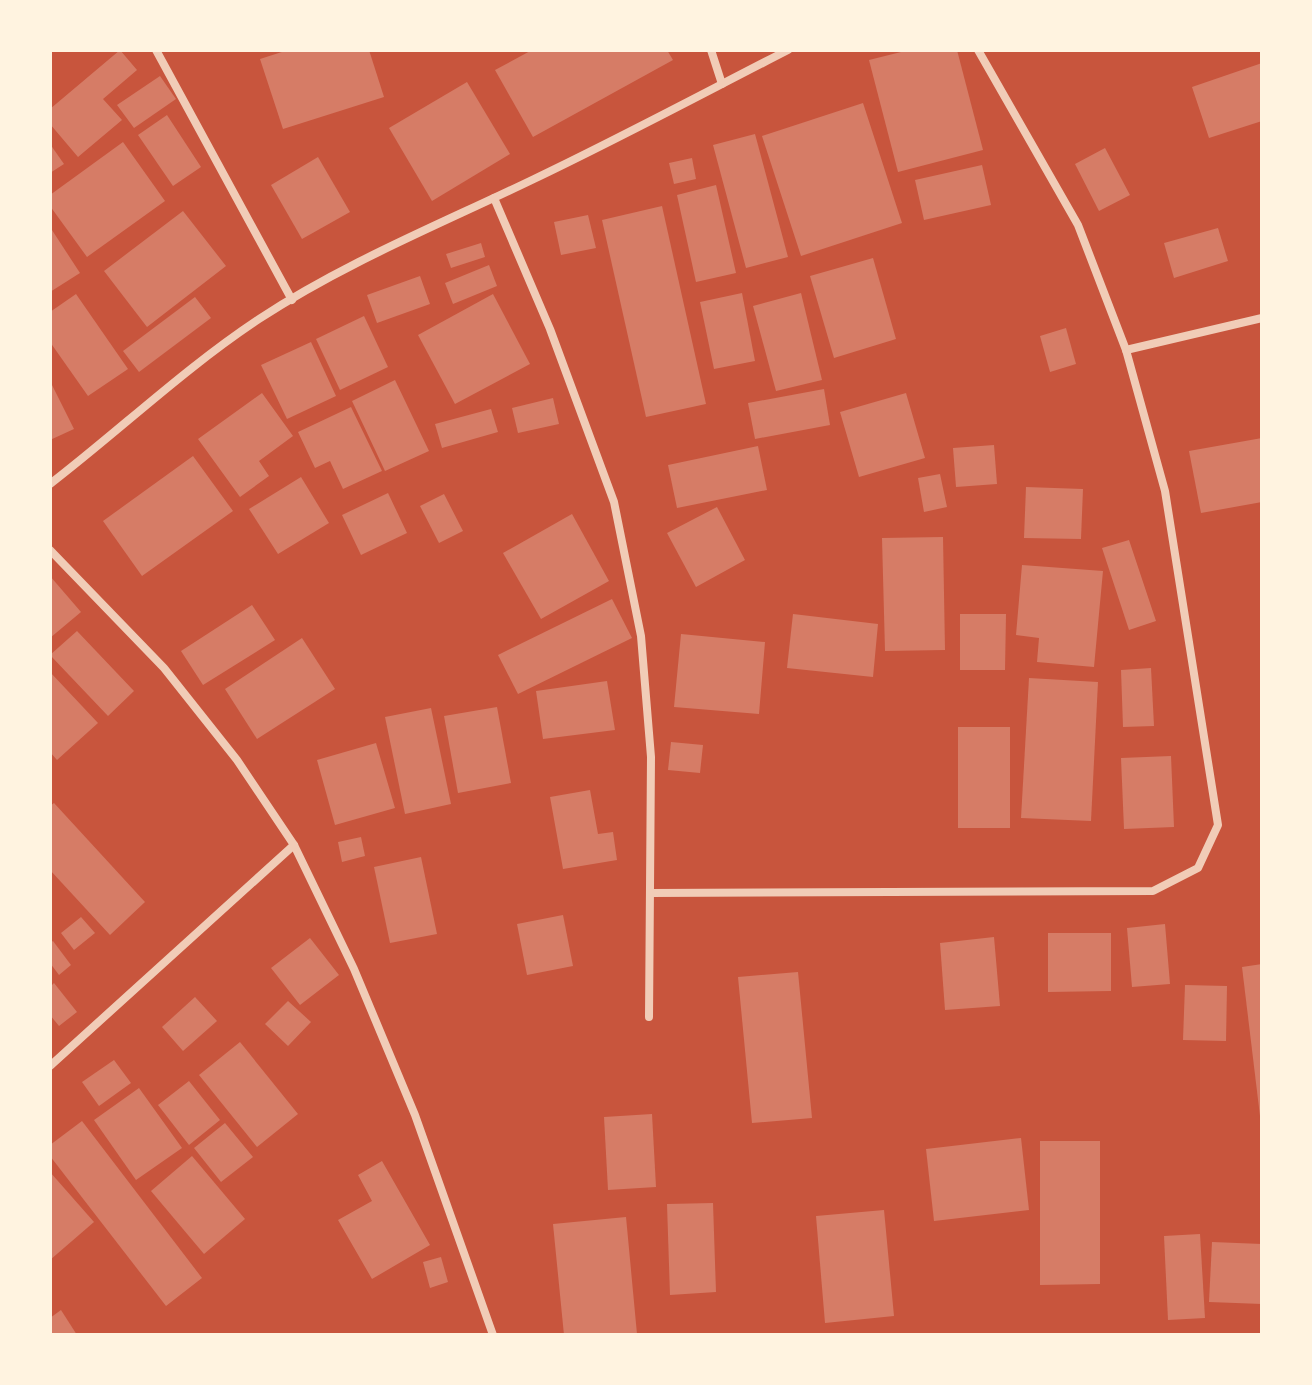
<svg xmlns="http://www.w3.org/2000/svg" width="1312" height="1385" viewBox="0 0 1312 1385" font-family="Raleway,sans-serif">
  <rect width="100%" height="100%" fill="#c8553d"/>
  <g fill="#d67c66">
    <polygon points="120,50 137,70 103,99 122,120 78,157 50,124 50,109"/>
    <polygon points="288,50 369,50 384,97 283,129 260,59"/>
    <polygon points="532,50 667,50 673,60 533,137 495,70"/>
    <polygon points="909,50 957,50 983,150 898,172 869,60"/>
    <polygon points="1262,63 1262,121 1209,138 1192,87"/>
    <polygon points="160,76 176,99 134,128 117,105"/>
    <polygon points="467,82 510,154 432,201 389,128"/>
    <polygon points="863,103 902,223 801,256 762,136"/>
    <polygon points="167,115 201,167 173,186 138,135"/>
    <polygon points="755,134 788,257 746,268 713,145"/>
    <polygon points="123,142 165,201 87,257 50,206 50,195"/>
    <polygon points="50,144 64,164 50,173"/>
    <polygon points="1105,148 1130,195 1099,211 1075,164"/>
    <polygon points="318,157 350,212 302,239 271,185"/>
    <polygon points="692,158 696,179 674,184 669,163"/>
    <polygon points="982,165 991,205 924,220 915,180"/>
    <polygon points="716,185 736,273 696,282 677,195"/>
    <polygon points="662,206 706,404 646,417 602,220"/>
    <polygon points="183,211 226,266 147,327 104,271"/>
    <polygon points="588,215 596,248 561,255 554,222"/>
    <polygon points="50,227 80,273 50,292"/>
    <polygon points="1218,228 1228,261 1174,278 1164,243"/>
    <polygon points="481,243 485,257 451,268 446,254"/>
    <polygon points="873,258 896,339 834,358 810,276"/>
    <polygon points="489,265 497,286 453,304 445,283"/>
    <polygon points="420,276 430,304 377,323 367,295"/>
    <polygon points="742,293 755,361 714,369 700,302"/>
    <polygon points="801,293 822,380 776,391 753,306"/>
    <polygon points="76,294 128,369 88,396 50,342 50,312"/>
    <polygon points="493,294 530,364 455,404 418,335"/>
    <polygon points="195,297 211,318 139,372 123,351"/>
    <polygon points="364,316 388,367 340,390 316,339"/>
    <polygon points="1066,328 1076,364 1050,372 1040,336"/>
    <polygon points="311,342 336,396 287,419 261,365"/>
    <polygon points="395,380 429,451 385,471 352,401"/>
    <polygon points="50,381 74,429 50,440"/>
    <polygon points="824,389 830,425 755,439 748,403"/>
    <polygon points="262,393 293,436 259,461 269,476 240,497 198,439"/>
    <polygon points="906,393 925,458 859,477 840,412"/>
    <polygon points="553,398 559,424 518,433 512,408"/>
    <polygon points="351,407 382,471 343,489 330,461 315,468 298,432"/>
    <polygon points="491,409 498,432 442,448 435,424"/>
    <polygon points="1262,438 1262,502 1201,513 1189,451"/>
    <polygon points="994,445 997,484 956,487 953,448"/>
    <polygon points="758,446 767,490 677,508 668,465"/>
    <polygon points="193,456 233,511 142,576 103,521"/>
    <polygon points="940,474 947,507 924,512 918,478"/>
    <polygon points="301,477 329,523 278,554 249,509"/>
    <polygon points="1026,487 1083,489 1081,539 1024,538"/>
    <polygon points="388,493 407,533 361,555 342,515"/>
    <polygon points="444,494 463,531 439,543 420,506"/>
    <polygon points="717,507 745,560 696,587 667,533"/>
    <polygon points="572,514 609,581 541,619 503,553"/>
    <polygon points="943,537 945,650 885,651 882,538"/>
    <polygon points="1129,540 1156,621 1129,630 1102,548"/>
    <polygon points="1022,565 1103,571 1094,667 1037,662 1039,638 1016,635"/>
    <polygon points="50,576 81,612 50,638"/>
    <polygon points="612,599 632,638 518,694 498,655"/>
    <polygon points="252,605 275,640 203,685 181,651"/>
    <polygon points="793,614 878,624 873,677 787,668"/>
    <polygon points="960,614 1006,614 1005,670 960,670"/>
    <polygon points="77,631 134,691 108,716 50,655"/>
    <polygon points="681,634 765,642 759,714 674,707"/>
    <polygon points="302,638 335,689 257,739 225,689"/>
    <polygon points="1151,668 1154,726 1123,727 1121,670"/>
    <polygon points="50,672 98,723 57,760 50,752"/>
    <polygon points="1029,678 1098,682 1091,821 1021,818"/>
    <polygon points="607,681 615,730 543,739 536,691"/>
    <polygon points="497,707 511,783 458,793 444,716"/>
    <polygon points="431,708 451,804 405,814 385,717"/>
    <rect x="958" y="727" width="52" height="101"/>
    <polygon points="671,742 703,745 700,773 668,770"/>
    <polygon points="376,743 395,808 335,825 317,760"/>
    <polygon points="1171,756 1174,827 1124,829 1121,758"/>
    <polygon points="590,790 598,834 613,832 617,860 563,869 550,797"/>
    <polygon points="54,803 145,902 110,935 50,870 50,806"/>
    <polygon points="361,837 365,856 342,862 338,842"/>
    <polygon points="421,857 437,934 390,943 374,867"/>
    <polygon points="563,915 573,966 527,975 517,924"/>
    <polygon points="81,917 95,933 74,950 61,933"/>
    <polygon points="1165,924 1170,984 1132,987 1127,928"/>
    <polygon points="1048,933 1111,933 1111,991 1048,992"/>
    <polygon points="994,937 1000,1006 945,1010 940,943"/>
    <polygon points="310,938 339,975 300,1005 271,968"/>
    <polygon points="53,941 71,965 59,975 50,963 50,943"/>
    <polygon points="1262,964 1262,1116 1260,1116 1242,967"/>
    <polygon points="798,972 812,1118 752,1123 738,977"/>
    <polygon points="54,983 77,1012 59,1026 50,1015 50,987"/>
    <polygon points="1185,985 1227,986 1226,1041 1183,1040"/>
    <polygon points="195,997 217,1021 183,1051 162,1027"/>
    <polygon points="288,1001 311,1022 288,1046 265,1024"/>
    <polygon points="240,1042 298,1114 257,1147 199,1075"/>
    <polygon points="114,1060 131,1083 99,1106 82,1082"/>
    <polygon points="189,1081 220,1120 189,1145 158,1105"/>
    <polygon points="139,1088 182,1148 136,1180 94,1120"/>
    <polygon points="652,1114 656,1187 608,1190 604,1117"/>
    <polygon points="82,1121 202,1278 166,1306 50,1156 50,1145"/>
    <polygon points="225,1123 253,1157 221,1182 194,1148"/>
    <polygon points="1021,1138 1029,1210 934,1221 926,1149"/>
    <polygon points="1040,1141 1100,1141 1100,1284 1040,1285"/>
    <polygon points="192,1156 245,1219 204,1254 151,1191"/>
    <polygon points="382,1161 430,1245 372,1279 338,1220 372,1201 358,1175"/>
    <polygon points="50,1172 94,1222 50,1260"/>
    <polygon points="713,1203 716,1292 670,1295 667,1204"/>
    <polygon points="884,1210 894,1316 825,1323 816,1216"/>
    <polygon points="626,1217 637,1334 564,1335 553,1224"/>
    <polygon points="1200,1234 1205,1318 1168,1320 1164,1236"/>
    <polygon points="1212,1242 1262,1244 1262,1304 1209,1302"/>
    <polygon points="441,1257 448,1282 430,1288 423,1262"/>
    <polygon points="61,1310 77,1335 50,1335 50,1318"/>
  </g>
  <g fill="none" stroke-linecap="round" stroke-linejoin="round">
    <g stroke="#f1ccb7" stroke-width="8">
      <polyline points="156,50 292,300"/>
      <polyline points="711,50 722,84"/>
      <polyline points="494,198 550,329 614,502 641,636 651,757 649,1017"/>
      <polyline points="1126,350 1262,318"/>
      <path d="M50,484C120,430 185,368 259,319C346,262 441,224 534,179C620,138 704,93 788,50"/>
      <polyline points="50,550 164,668 237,760 294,845 354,969 415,1115 493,1335"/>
      <polyline points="650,893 1153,891 1198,868 1218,825 1165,491 1126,350 1078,225 978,50"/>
      <polyline points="50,1066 294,845"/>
    </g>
  </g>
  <rect width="1312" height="1385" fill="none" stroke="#fff3e0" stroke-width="104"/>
</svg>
